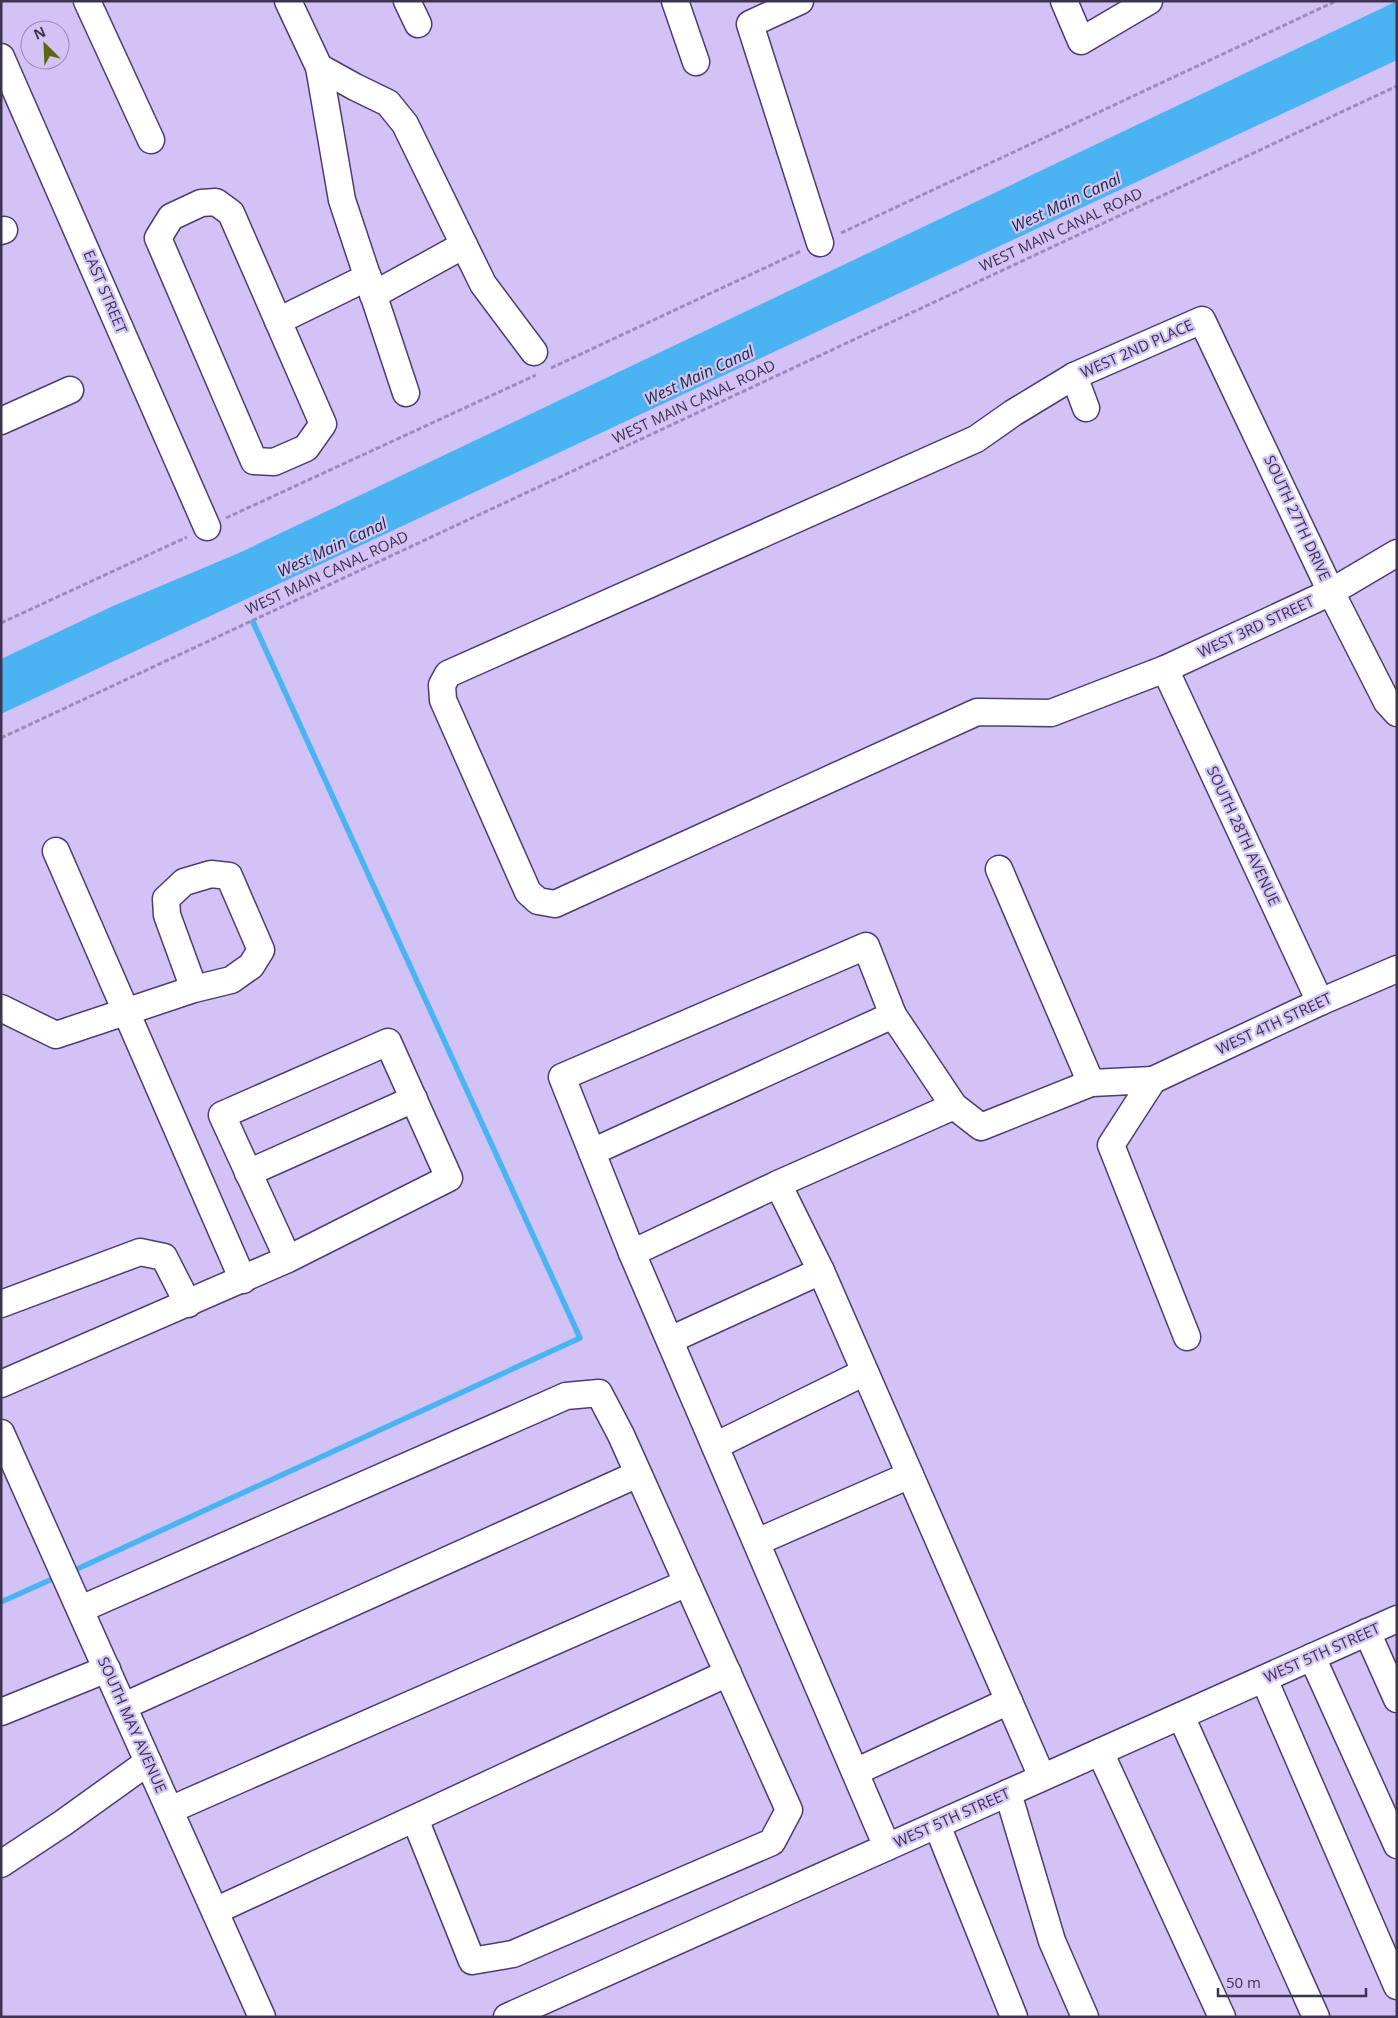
<svg xmlns="http://www.w3.org/2000/svg" width="1398" height="2018" viewBox="0 0 1398 2018" font-family="'Open Sans',sans-serif">
  <rect width="100%" height="100%" fill="#d2c2f6"/>
  <polygon fill="#4ab4f3" points="1397,1 1397,60 1,714 1,659 113,606 239,553"/>
  <g fill="none" stroke-linecap="round" stroke-linejoin="round">
    <g stroke="#4ab4f3" stroke-width="5.5">
      <polyline points="75,1570 580,1338 253,622"/>
      <polyline points="1,1602 50,1580"/>
    </g>
    <g stroke="#4f3b72" stroke-width="29">
      <g id="minor">
        <polyline points="87,1 151,140"/>
        <polyline points="288,1 319,67 342,200 406,393"/>
        <polyline points="407,1 418,24"/>
        <polyline points="675,1 696,62"/>
        <polyline points="800,1 750,24 820,243"/>
        <polyline points="1064,1 1081,41 1149,1"/>
        <polyline points="1,57 207,527"/>
        <polyline points="319,67 355,87 388,103 405,124 483,284 534,352"/>
        <polygon points="216,202 231,213 323,424 306,448 274,462 254,461 158,238 171,217 201,203"/>
        <polyline points="1,231 4,230"/>
        <polyline points="373,295 464,245"/>
        <polyline points="278,321 368,277"/>
        <polyline points="1074,376 1013,413 976,439 448,674 442,685 443,700 528,892 538,901 555,904 977,712 1051,713 1165,669 1331,592 1397,553"/>
        <polyline points="1086,408 1074,376 1202,320 1331,592 1387,702 1397,713"/>
        <polyline points="1,421 70,390"/>
        <polyline points="1165,669 1320,1002"/>
        <polyline points="56,851 243,1280"/>
        <polyline points="999,869 1091,1083 1153,1080 1111,1145 1187,1337"/>
        <polyline points="1,1008 56,1035 194,989 231,980 251,966 261,950 229,876 211,874 184,882 166,899 167,915 194,989"/>
        <polyline points="1153,1080 1320,1002 1397,969"/>
        <polyline points="592,1152 893,1015"/>
        <polyline points="248,1173 414,1099"/>
        <polyline points="778,1184 821,1271"/>
        <polyline points="632,1253 778,1184 954,1106"/>
        <polyline points="1,1304 140,1252 164,1257 188,1304"/>
        <polyline points="670,1340 821,1271 1042,1777"/>
        <polyline points="1,1384 288,1259 449,1178 388,1042 222,1115 288,1259"/>
        <polyline points="1,1433 262,2017"/>
        <polyline points="715,1446 865,1372"/>
        <polyline points="757,1542 910,1475"/>
        <polyline points="81,1609 566,1396 599,1393 621,1435 789,1810 772,1842 513,1954 472,1961 415,1819"/>
        <polyline points="1367,1632 1397,1699"/>
        <polyline points="1312,1657 1397,1845"/>
        <polyline points="1264,1679 1397,1986"/>
        <polyline points="124,1706 638,1474"/>
        <polyline points="1,1712 107,1669"/>
        <polyline points="1181,1716 1316,2017"/>
        <polyline points="1100,1752 1222,2017"/>
        <polyline points="855,1772 1009,1701"/>
        <polyline points="1008,1793 1052,1941 1085,2017"/>
        <polyline points="170,1810 687,1583"/>
        <polyline points="937,1825 1014,2017"/>
        <polyline points="887,1847 632,1253 562,1077 866,946 893,1015 954,1106 981,1127 1091,1083"/>
        <polyline points="1,1864 63,1823 148,1762"/>
        <polyline points="215,1911 728,1673"/>
        <polyline points="507,2017 1397,1619"/>
      </g>
    </g>
    <g stroke="#9a8db7" stroke-width="3" stroke-dasharray="5 2.5" stroke-linecap="butt">
      <polyline points="841,233 1336,1"/>
      <polyline points="551,368 801,251"/>
      <polyline points="226,518 536,375"/>
      <polyline points="1,623 187,537"/>
      <polyline points="1,738 1397,86"/>
    </g>
    <use href="#minor" stroke="#fff" stroke-width="26"/>
  </g>
  <g text-anchor="middle" stroke-width="4.5" stroke-linejoin="round" paint-order="stroke">
    <g font-size="15" fill="#3d354f" stroke="#d2c2f6">
      <text transform="translate(1061 230) rotate(-25)" y="5">WEST MAIN CANAL ROAD</text>
      <text transform="translate(105 292) rotate(67)" y="5">EAST STREET</text>
      <text transform="translate(1137 349) rotate(-24)" y="5">WEST 2ND PLACE</text>
      <text transform="translate(694 402) rotate(-25)" y="5">WEST MAIN CANAL ROAD</text>
      <text transform="translate(1297 518) rotate(65)" y="5">SOUTH 27TH DRIVE</text>
      <text transform="translate(327 573) rotate(-25)" y="5">WEST MAIN CANAL ROAD</text>
      <text transform="translate(1256 627) rotate(-25)" y="5">WEST 3RD STREET</text>
      <text transform="translate(1243 836) rotate(65)" y="5">SOUTH 28TH AVENUE</text>
      <text transform="translate(1274 1024) rotate(-25)" y="5">WEST 4TH STREET</text>
      <text transform="translate(1322 1653) rotate(-24)" y="5">WEST 5TH STREET</text>
      <text transform="translate(132 1725) rotate(66)" y="5">SOUTH MAY AVENUE</text>
      <text transform="translate(952 1818) rotate(-24)" y="5">WEST 5TH STREET</text>
    </g>
    <g font-size="16" font-style="italic" fill="#152c3a" stroke="#d2c2f6">
      <text transform="translate(1066 202) rotate(-25)" y="6">West Main Canal</text>
      <text transform="translate(699 375) rotate(-25)" y="6">West Main Canal</text>
      <text transform="translate(332 547) rotate(-25)" y="6">West Main Canal</text>
    </g>
  </g>
  <rect width="1398" height="2018" fill="none" stroke="#3d354f" stroke-width="5"/>
  <g transform="translate(45 45) rotate(336)"><circle r="24" fill="#d2c2f6" stroke="#968ab3"/>
  <path d="M0-4L9 19L0 12L-9 19Z" fill="#5a680f"/>
  <text y="-8" font-size="14" font-weight="bold" text-anchor="middle" fill="#3d354f">N</text>
  </g>
  <path d="M1218 1988v8h148v-8" fill="none" stroke="#3d354f" stroke-width="2.5"/>
  <text x="1226" y="1988" font-size="15" fill="#3d354f" stroke="#d2c2f6" stroke-width="4" paint-order="stroke">50 m</text>
</svg>
